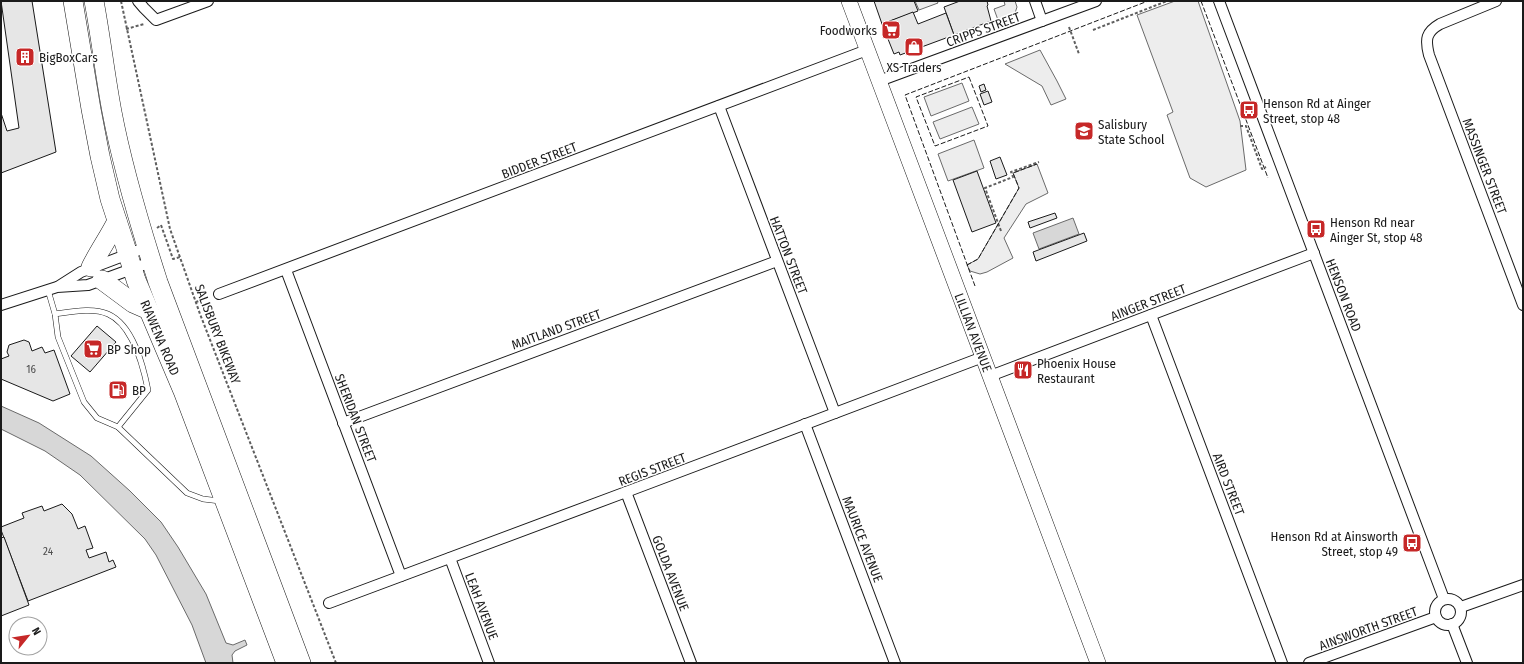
<svg xmlns="http://www.w3.org/2000/svg" width="1524" height="664" viewBox="0 0 1524 664" font-family="'Fira Sans Condensed',sans-serif">
  <rect width="100%" height="100%" fill="#fff"/>
  <g fill="#ededed" stroke="#6a6a6a">
    <polygon points="915,1 937,1 938,3 919,10"/>
    <polygon points="1004,1 1015,1 1017,7 1015,13 998,20 994,9 1005,5"/>
    <polygon points="1175,1 1198,1 1240,121 1246,170 1206,187 1190,178 1167,115 1173,112 1137,15"/>
    <polygon points="1040,50 1057,81 1066,99 1051,105 1042,86 1005,64"/>
    <polygon points="962,83 969,101 931,116 924,97"/>
    <polygon points="972,107 979,124 940,139 933,122"/>
    <polygon points="974,140 984,168 948,181 938,154"/>
    <polygon points="1037,164 1048,193 1026,204 1004,238 1013,258 987,272 980,274 970,271 967,265 978,259 1019,188 1013,173"/>
  </g>
  <g fill="#d7d7d7" stroke="#6a6a6a">
    <polygon points="1073,218 1079,234 1039,249 1033,233"/>
    <polygon points="1,406 39,423 91,456 130,491 161,522 178,547 206,594 226,643 233,645 245,640 247,645 235,651 232,655 233,663 206,663 192,625 156,555 145,539 80,475 45,451 1,429"/>
  </g>
  <g fill="#e6e6e6" stroke="#1a1a1a">
    <polygon points="1,1 32,1 56,152 1,173 1,113 7,131 19,128"/>
    <polygon points="874,1 914,1 918,11 882,24"/>
    <polygon points="960,1 987,1 988,5 987,6 991,21 954,35 944,7"/>
    <polygon points="913,12 918,24 946,13 954,35 900,55 899,52 894,54 882,24"/>
    <polygon points="984,84 986,90 981,92 979,86"/>
    <polygon points="988,91 992,102 984,105 980,94"/>
    <polygon points="1000,157 1007,175 996,179 990,161"/>
    <polygon points="977,171 996,223 972,232 953,180"/>
    <polygon points="1055,213 1057,218 1030,228 1028,222"/>
    <polygon points="1084,233 1087,241 1036,261 1033,252"/>
    <polygon points="97,326 116,342 90,372 71,356"/>
    <polygon points="24,340 29,342 32,351 42,347 45,353 54,350 70,394 53,401 1,379 1,359 9,356 7,352 9,345"/>
    <polygon points="62,504 72,514 78,529 85,526 93,548 86,550 89,558 106,552 109,562 113,560 116,567 28,601 1,530 1,527 24,518 22,513 42,506 44,511"/>
    <polygon points="4,537 29,605 1,616 1,538"/>
  </g>
  <g fill="none" stroke-linecap="round" stroke-linejoin="round">
    <g stroke="#1a1a1a" stroke-width="6">
      <g id="lane">
        <polyline points="48,290 55,314 58,337 84,402 97,418 118,427 187,493 203,499 220,501"/>
        <path d="M55,314C70,312 93,307 108,314C133,325 143,365 148,390L118,427"/>
      </g>
    </g>
    <g stroke="#1a1a1a" stroke-width="12">
      <g id="street">
        <polyline points="138,1 144,8 156,20 208,1"/>
        <polyline points="1035,1 1042,21"/>
        <polyline points="1219,1 1444,599"/>
        <path d="M1496,1L1440,24C1426,32 1425,39 1429,55L1523,305"/>
        <polyline points="879,81 1096,1"/>
        <polyline points="719,106 835,413"/>
        <polyline points="286,270 401,576"/>
        <polyline points="59,286 81,272 147,247"/>
        <polyline points="219,294 867,50"/>
        <polyline points="1,305 57,287 88,285 151,262"/>
        <polyline points="1151,315 1282,663"/>
        <polyline points="990,376 1314,253"/>
        <polyline points="343,423 777,261"/>
        <polyline points="805,424 895,663"/>
        <polyline points="626,492 691,663"/>
        <polyline points="450,558 489,663"/>
        <circle cx="1448" cy="612" r="13"/>
        <polyline points="329,603 626,492 983,357"/>
        <polyline points="1461,607 1523,585"/>
        <polyline points="1452,624 1467,663"/>
        <polyline points="1309,663 1436,617"/>
      </g>
    </g>
    <g stroke="#1a1a1a" stroke-width="16">
      <g id="secondary">
        <path id="s1" d="M849,1L1098,663"/>
      </g>
    </g>
    <g stroke="#1a1a1a" stroke-width="20">
      <g id="highway">
        <path id="s2" d="M73,1L91,109L100,156L110,199L125,245L136,280L183,391L286,663"/>
        <path d="M94,1C101,38 105,75 112,112C123,170 140,226 158,282L301,663"/>
        <path d="M91,267C99,251 109,237 117,221"/>
        <polyline points="102,280 133,303 149,310"/>
      </g>
    </g>
    <g stroke="#5f5f5f" stroke-width="2" stroke-dasharray="3 2" stroke-linecap="butt">
      <polyline points="121,1 170,229 200,314 336,663"/>
      <polyline points="1069,27 1079,54"/>
      <polyline points="126,29 144,24"/>
      <polyline points="1093,30 1167,1"/>
      <polyline points="1240,126 1246,126 1262,169 1266,167"/>
      <polyline points="157,228 161,225 173,259 180,257"/>
      <polyline points="1001,231 985,188 1013,177 1011,172 1039,162"/>
      <polyline points="196,302 210,297"/>
    </g>
    <use href="#lane" stroke="#fff" stroke-width="5"/>
    <use href="#street" stroke="#fff" stroke-width="10"/>
    <use href="#secondary" stroke="#fff" stroke-width="15"/>
    <use href="#highway" stroke="#fff" stroke-width="19"/>
    <g stroke="#1a1a1a" stroke-width="1" stroke-dasharray="5 2" stroke-linecap="butt">
      <polyline points="1201,1 1268,178"/>
      <polygon points="969,77 988,126 935,146 916,97"/>
      <polyline points="967,265 978,259 1019,188 1013,173 1037,164"/>
      <polyline points="975,286 905,95 1148,1"/>
    </g>
  </g>
  <defs>
    <g id="supermarket-square" transform="scale(1)"><rect x="-9" y="-9" width="18" height="18" rx="4" fill="#c62828" stroke="#fff"/><path d="M-6-5.5h2.5l.6 2H6L4.5 2H-2.5L-4.4-4H-6ZM-1.5 3.2a1.3 1.3 0 1 0 .1 0ZM3 3.2a1.3 1.3 0 1 0 .1 0Z" fill="#fff"/></g>
    <g id="shop-square" transform="scale(1)"><rect x="-9" y="-9" width="18" height="18" rx="4" fill="#c62828" stroke="#fff"/><path d="M-5-2.5h2.3a2.7 3.5 0 0 1 5.4 0H5L5.5 6h-11ZM-1.5-2.5h3a1.5 2.3 0 0 0-3 0Z" fill="#fff"/></g>
    <g id="building-square" transform="scale(1)"><rect x="-9" y="-9" width="18" height="18" rx="4" fill="#c62828" stroke="#fff"/><path d="M-4-6H4V6H1V3H-1V6H-4ZM-2.5-4.3h1.7v1.8h-1.7ZM.8-4.3h1.7v1.8H.8ZM-2.5-1h1.7V.8h-1.7ZM.8-1h1.7V.8H.8Z" fill="#fff"/></g>
    <g id="bus-square" transform="scale(1)"><rect x="-9" y="-9" width="18" height="18" rx="4" fill="#c62828" stroke="#fff"/><path d="M-5-6H5V4H4V6H2V4H-2V6H-4V4H-5ZM-3.5-4V0h7V-4ZM-3.5 1.2v1.5H-2V1.2ZM2 1.2v1.5H3.5V1.2Z" fill="#fff"/></g>
    <g id="school-square" transform="scale(1)"><rect x="-9" y="-9" width="18" height="18" rx="4" fill="#c62828" stroke="#fff"/><path d="M0-5L7-2L0 1L-7-2ZM-4 1L0 2.5L4 1V4Q0 6-4 4Z" fill="#fff"/></g>
    <g id="restaurant-square" transform="scale(1)"><rect x="-9" y="-9" width="18" height="18" rx="4" fill="#c62828" stroke="#fff"/><path d="M-5-6h1v4h1v-4h1v4h1v-4h1v5L-1.5 .5V6h-2V.5L-5-1ZM5-6V6H3V1.5H1.5Q1.5-4 5-6Z" fill="#fff"/></g>
    <g id="fuel-square" transform="scale(1)"><rect x="-9" y="-9" width="18" height="18" rx="4" fill="#c62828" stroke="#fff"/><path d="M-5.5-6h7V0h2V4h1.3V-2.5L3-4.5l.8-.8L6-3V5H2.5V1h-1V6h-7ZM-4.2-4.7v3.2H.2V-4.7Z" fill="#fff"/></g>
  </defs>
  <g fill-rule="evenodd">
    <use href="#supermarket-square" x="891" y="30"/>
    <use href="#shop-square" x="914" y="47"/>
    <use href="#building-square" x="25" y="57"/>
    <use href="#bus-square" x="1249" y="110"/>
    <use href="#school-square" x="1084" y="131"/>
    <use href="#bus-square" x="1316" y="229"/>
    <use href="#supermarket-square" x="93" y="349"/>
    <use href="#restaurant-square" x="1023" y="370"/>
    <use href="#fuel-square" x="118" y="390"/>
    <use href="#bus-square" x="1412" y="543"/>
  </g>
  <g text-anchor="middle" stroke-width="3" stroke-linejoin="round" paint-order="stroke">
    <g font-size="11" fill="#4d4d4d">
      <text x="31" y="373">16</text>
      <text x="48" y="555">24</text>
    </g>
    <g font-size="13" fill="#1a1a1a" stroke="#fff">
      <text transform="translate(983 29) rotate(-20)" y="5">CRIPPS STREET</text>
      <text transform="translate(539 160) rotate(-21)" y="5">BIDDER STREET</text>
      <text transform="translate(1485 166) rotate(69)" y="5">MASSINGER STREET</text>
      <text transform="translate(789 255) rotate(69)" y="5">HATTON STREET</text>
      <text transform="translate(1344 295) rotate(69)" y="5">HENSON ROAD</text>
      <text transform="translate(1148 302) rotate(-21)" y="5">AINGER STREET</text>
      <text transform="translate(556 329) rotate(-20)" y="5">MAITLAND STREET</text>
      <text dy="5" stroke="none"><textPath href="#s1" startOffset="354">LILLIAN AVENUE</textPath></text>
      <text transform="translate(218 334) rotate(69)" y="5">SALISBURY BIKEWAY</text>
      <text dy="5" stroke="none"><textPath href="#s2" startOffset="349">RIAWENA ROAD</textPath></text>
      <text transform="translate(356 418) rotate(69)" y="5">SHERIDAN STREET</text>
      <text transform="translate(652 469) rotate(-21)" y="5">REGIS STREET</text>
      <text transform="translate(1229 484) rotate(69)" y="5">AIRD STREET</text>
      <text transform="translate(863 539) rotate(69)" y="5">MAURICE AVENUE</text>
      <text transform="translate(671 573) rotate(69)" y="5">GOLDA AVENUE</text>
      <text transform="translate(482 606) rotate(69)" y="5">LEAH AVENUE</text>
      <text transform="translate(1368 628) rotate(-20)" y="5">AINSWORTH STREET</text>
    </g>
    <g font-size="13" fill="#1a1a1a" stroke="#fff" text-anchor="start">
      <text x="877" y="35" text-anchor="end">Foodworks</text>
      <text x="39" y="62">BigBoxCars</text>
      <text x="914" y="72" text-anchor="middle">XS Traders</text>
      <text x="1263" y="108">Henson Rd at Ainger<tspan x="1263" dy="15">Street, stop 48</tspan></text>
      <text x="1098" y="129">Salisbury<tspan x="1098" dy="15">State School</tspan></text>
      <text x="1330" y="227">Henson Rd near<tspan x="1330" dy="15">Ainger St, stop 48</tspan></text>
      <text x="107" y="354">BP Shop</text>
      <text x="1037" y="368">Phoenix House<tspan x="1037" dy="15">Restaurant</tspan></text>
      <text x="132" y="395">BP</text>
      <text x="1398" y="541" text-anchor="end">Henson Rd at Ainsworth<tspan x="1398" dy="15">Street, stop 49</tspan></text>
    </g>
  </g>
  <rect width="1524" height="664" fill="none" stroke="#1a1a1a" stroke-width="4"/>
  <g transform="translate(28 636) rotate(60)"><circle r="19" fill="#ffffff" stroke="#a3a3a3"/>
  <path d="M0-3L7 15L0 10L-7 15Z" fill="#c62828"/>
  <text y="-6" font-size="11" font-weight="bold" text-anchor="middle" fill="#1a1a1a">N</text>
  </g>
</svg>
